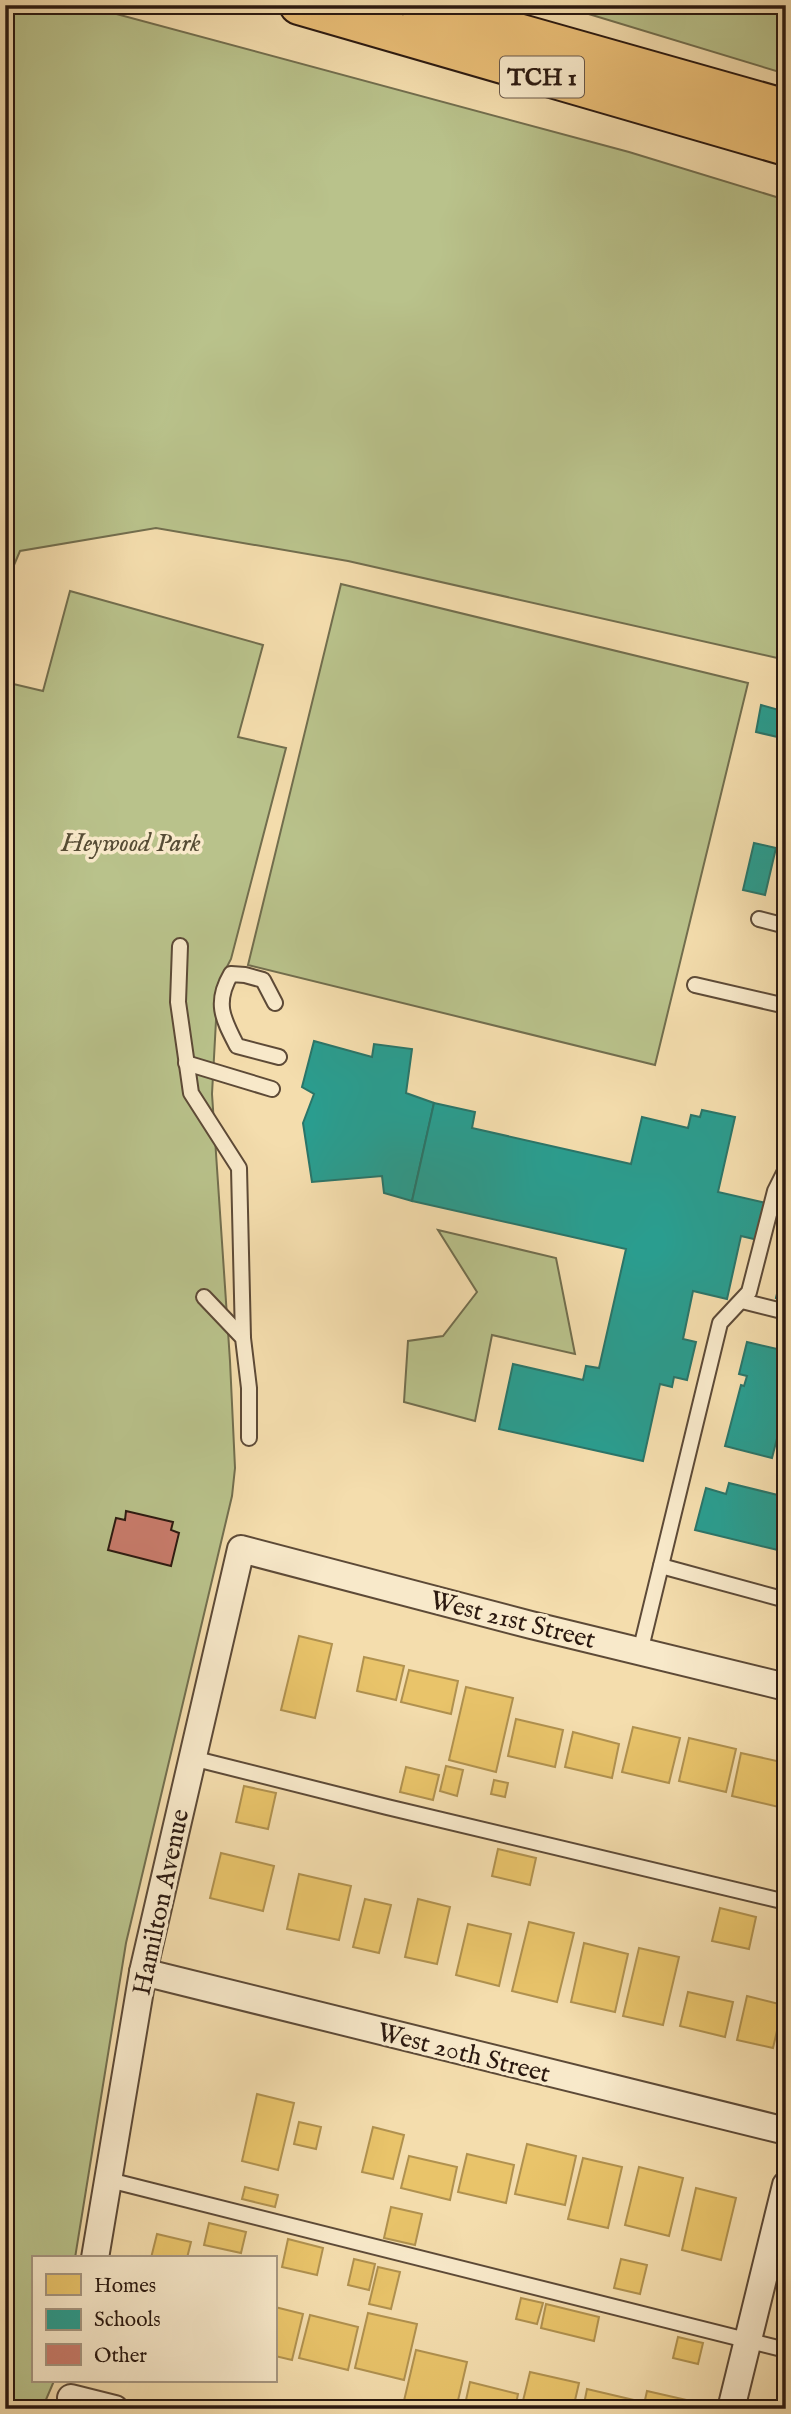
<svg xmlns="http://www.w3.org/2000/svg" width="791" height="2414" viewBox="0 0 791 2414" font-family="'IM FELL English',serif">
  <rect width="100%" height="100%" fill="#f4ddad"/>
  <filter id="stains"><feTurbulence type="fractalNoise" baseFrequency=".00286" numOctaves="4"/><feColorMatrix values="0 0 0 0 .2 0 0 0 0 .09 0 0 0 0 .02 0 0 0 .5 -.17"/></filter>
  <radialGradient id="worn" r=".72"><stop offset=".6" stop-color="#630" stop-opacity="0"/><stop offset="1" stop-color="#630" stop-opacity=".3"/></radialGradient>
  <g fill="#b9c28b" stroke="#726e4e" stroke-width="2">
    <polygon points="5,5 83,5 629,152 786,200 786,660 348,561 156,528 20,551 5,586"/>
    <polygon points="559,5 786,5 786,74"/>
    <polygon points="341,584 748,683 655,1065 248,965"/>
    <polygon points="70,591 263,645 238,737 286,748 231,959 218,984 212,1094 230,1361 235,1468 232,1496 126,1943 75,2258 33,2258 33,2381 54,2381 42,2409 5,2409 5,682 43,691"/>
    <polygon points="438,1230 556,1258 575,1354 492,1335 475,1421 404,1402 408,1341 443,1336 477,1292"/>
  </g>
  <g fill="#e9c46a" stroke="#b0914f" stroke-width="2">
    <polygon points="299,1636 332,1644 315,1718 281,1710"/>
    <polygon points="364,1657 404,1666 396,1700 357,1691"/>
    <polygon points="409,1670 458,1681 451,1714 401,1702"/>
    <polygon points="466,1687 513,1698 496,1772 449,1760"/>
    <polygon points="516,1719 563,1730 555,1767 508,1756"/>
    <polygon points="633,1727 680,1738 669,1783 622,1772"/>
    <polygon points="573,1732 619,1744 612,1778 565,1767"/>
    <polygon points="689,1738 736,1749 726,1792 679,1781"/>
    <polygon points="741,1753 786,1763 786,1795 783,1808 732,1796"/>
    <polygon points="446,1766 463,1770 457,1796 440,1791"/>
    <polygon points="406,1767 439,1775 433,1800 400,1792"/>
    <polygon points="494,1780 508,1783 505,1797 491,1794"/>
    <polygon points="244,1786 276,1793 268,1829 236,1822"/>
    <polygon points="498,1849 536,1858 530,1885 492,1876"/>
    <polygon points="221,1853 274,1866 263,1911 210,1898"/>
    <polygon points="299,1874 351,1886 339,1940 287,1929"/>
    <polygon points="365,1899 391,1905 379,1953 353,1947"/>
    <polygon points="418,1899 450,1907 437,1964 405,1957"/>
    <polygon points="720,1908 756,1917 749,1949 712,1941"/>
    <polygon points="529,1922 574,1933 557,2002 512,1991"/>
    <polygon points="468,1924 511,1934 499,1986 456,1975"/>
    <polygon points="584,1943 628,1954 615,2012 571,2002"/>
    <polygon points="639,1948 679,1957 663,2025 623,2016"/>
    <polygon points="688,1992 733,2002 725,2037 680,2026"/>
    <polygon points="747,1996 783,2005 773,2048 737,2040"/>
    <polygon points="257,2094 294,2103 278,2170 242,2161"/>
    <polygon points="299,2122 321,2127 316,2149 294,2144"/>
    <polygon points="373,2127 404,2135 393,2179 362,2172"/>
    <polygon points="527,2144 576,2156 565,2205 515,2194"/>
    <polygon points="467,2154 514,2165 506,2203 458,2192"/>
    <polygon points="409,2156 457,2167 450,2200 401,2188"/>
    <polygon points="583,2158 622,2167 608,2228 568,2219"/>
    <polygon points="639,2167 683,2178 669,2236 625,2225"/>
    <polygon points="245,2187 278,2195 275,2207 242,2199"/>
    <polygon points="696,2188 736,2198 721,2260 682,2250"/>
    <polygon points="391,2207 422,2214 415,2245 384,2238"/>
    <polygon points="209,2223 246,2232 241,2253 204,2245"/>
    <polygon points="157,2234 191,2242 187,2258 151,2258"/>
    <polygon points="288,2239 323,2248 317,2275 282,2267"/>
    <polygon points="354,2259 375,2264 369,2290 348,2285"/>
    <polygon points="621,2259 647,2265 640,2294 614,2288"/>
    <polygon points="378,2267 400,2272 391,2309 369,2304"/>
    <polygon points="521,2298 543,2303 537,2324 516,2319"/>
    <polygon points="546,2304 599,2317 594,2341 541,2328"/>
    <polygon points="275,2307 303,2314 292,2360 275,2356"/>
    <polygon points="368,2313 417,2324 404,2380 355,2368"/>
    <polygon points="310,2315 358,2327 348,2370 299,2358"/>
    <polygon points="678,2337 703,2343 698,2364 673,2358"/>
    <polygon points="416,2350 467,2362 456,2409 420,2409 403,2405"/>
    <polygon points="530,2372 579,2383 573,2409 521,2409"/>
    <polygon points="470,2382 518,2394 515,2409 464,2409"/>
    <polygon points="587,2389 634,2400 632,2409 583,2409"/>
    <polygon points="647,2391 691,2401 689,2409 643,2409"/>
  </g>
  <g fill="#2a9d8f" stroke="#2a7569" stroke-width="2">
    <polygon points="761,705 786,712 786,739 756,732"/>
    <polygon points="754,843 776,848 765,895 743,890"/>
    <polygon points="314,1041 372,1057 374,1044 412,1049 406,1093 434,1103 412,1201 384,1193 382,1176 312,1182 303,1123 314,1094 302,1087"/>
    <polygon points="434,1103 475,1112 472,1128 631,1164 642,1117 688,1128 691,1115 700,1117 702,1110 735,1117 718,1192 766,1203 758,1240 741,1236 727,1299 693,1291 683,1339 696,1342 687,1380 674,1377 672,1387 660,1384 643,1461 499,1429 513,1364 583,1380 586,1366 599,1368 626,1249 412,1201"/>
    <polygon points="786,1256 786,1300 776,1298"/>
    <polygon points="747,1342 786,1351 786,1403 772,1458 725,1446 741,1385 744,1386 747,1376 739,1374"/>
    <polygon points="729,1483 786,1497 786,1543 784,1542 782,1551 695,1530 706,1488 726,1494"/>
  </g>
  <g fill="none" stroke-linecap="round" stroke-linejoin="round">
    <polyline stroke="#6f7a71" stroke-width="8" points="764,5 786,12"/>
  </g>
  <polygon fill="#c97c6c" stroke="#2b1910" stroke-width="2" points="126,1511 173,1522 171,1530 179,1533 171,1566 108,1550 116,1518 125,1520"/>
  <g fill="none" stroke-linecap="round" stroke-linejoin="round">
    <g stroke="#5d4a37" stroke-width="18">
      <g id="lane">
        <polyline points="759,919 786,926"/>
        <polyline points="180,946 178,1002 191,1093 239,1168 243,1338"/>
        <polyline points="695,985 786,1006"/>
        <path d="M275,1003L263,980L245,975L231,974C214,1003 223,1019 237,1046L279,1057"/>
        <polyline points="186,1063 272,1089"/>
        <polyline points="204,1297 243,1338 249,1388 249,1438"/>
        <polyline points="742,1301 786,1312"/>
        <polyline points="661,1566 786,1600"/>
        <polyline points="640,1652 720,1323 749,1292 775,1191 786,1169"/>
        <polyline points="192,1758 387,1807 786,1902"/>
        <polyline points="109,2180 786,2350"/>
      </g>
    </g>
    <g stroke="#5d4a37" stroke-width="30">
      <g id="street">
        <polyline points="143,1972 786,2131"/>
        <polyline points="95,2258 143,1972 241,1549 531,1625 786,1687"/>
        <polyline points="71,2398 115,2409"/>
        <polyline points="731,2409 786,2185"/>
      </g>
    </g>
    <g stroke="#2b1910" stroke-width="42">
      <g id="highway">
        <polyline points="299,5 786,146"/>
        <polyline points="419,5 786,109"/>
      </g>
    </g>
    <use href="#lane" stroke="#f8e9ca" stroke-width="14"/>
    <use href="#street" stroke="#f8e9ca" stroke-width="26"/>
    <use href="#highway" stroke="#eabe76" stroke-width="38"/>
  </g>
  <g text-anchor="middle" stroke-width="7" stroke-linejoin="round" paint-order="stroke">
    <rect fill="#f8e9ca" stroke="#685748" stroke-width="2" x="500" y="56.5" width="84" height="41" rx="5"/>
    <g font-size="24" font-weight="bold" fill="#2b1910">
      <text x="542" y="85">TCH 1</text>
    </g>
    <g font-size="26" font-style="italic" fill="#564c35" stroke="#f8e9ca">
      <text x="131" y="851">Heywood Park</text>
    </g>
    <g font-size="26" fill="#2b1910" stroke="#f8e9ca">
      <text transform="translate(513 1619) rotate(14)" y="9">West 21st Street</text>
      <text transform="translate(160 1902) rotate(-78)" y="9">Hamilton Avenue</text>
      <text transform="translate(464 2052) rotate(14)" y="9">West 20th Street</text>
    </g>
  </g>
  <rect width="791" height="2414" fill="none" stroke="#f4ddad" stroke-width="28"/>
  <rect x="7" y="7" width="777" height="2400" fill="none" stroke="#2b1910" stroke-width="3.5"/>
  <rect x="14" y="14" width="763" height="2386" fill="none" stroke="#2b1910" stroke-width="2"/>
  <rect x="32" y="2256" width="245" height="126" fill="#f8e9ca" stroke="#a69680" stroke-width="2"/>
  <rect x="46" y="2274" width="35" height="21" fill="#e9c46a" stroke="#a69680" stroke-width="2"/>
  <text x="94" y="2292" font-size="21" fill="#2b1910">Homes</text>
  <rect x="46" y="2309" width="35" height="21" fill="#2a9d8f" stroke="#a69680" stroke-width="2"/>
  <text x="94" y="2326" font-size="21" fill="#2b1910">Schools</text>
  <rect x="46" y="2344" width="35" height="21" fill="#c97c6c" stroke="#a69680" stroke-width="2"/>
  <text x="94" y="2362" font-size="21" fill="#2b1910">Other</text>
  <rect width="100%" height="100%" filter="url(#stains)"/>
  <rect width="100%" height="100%" fill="url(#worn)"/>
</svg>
